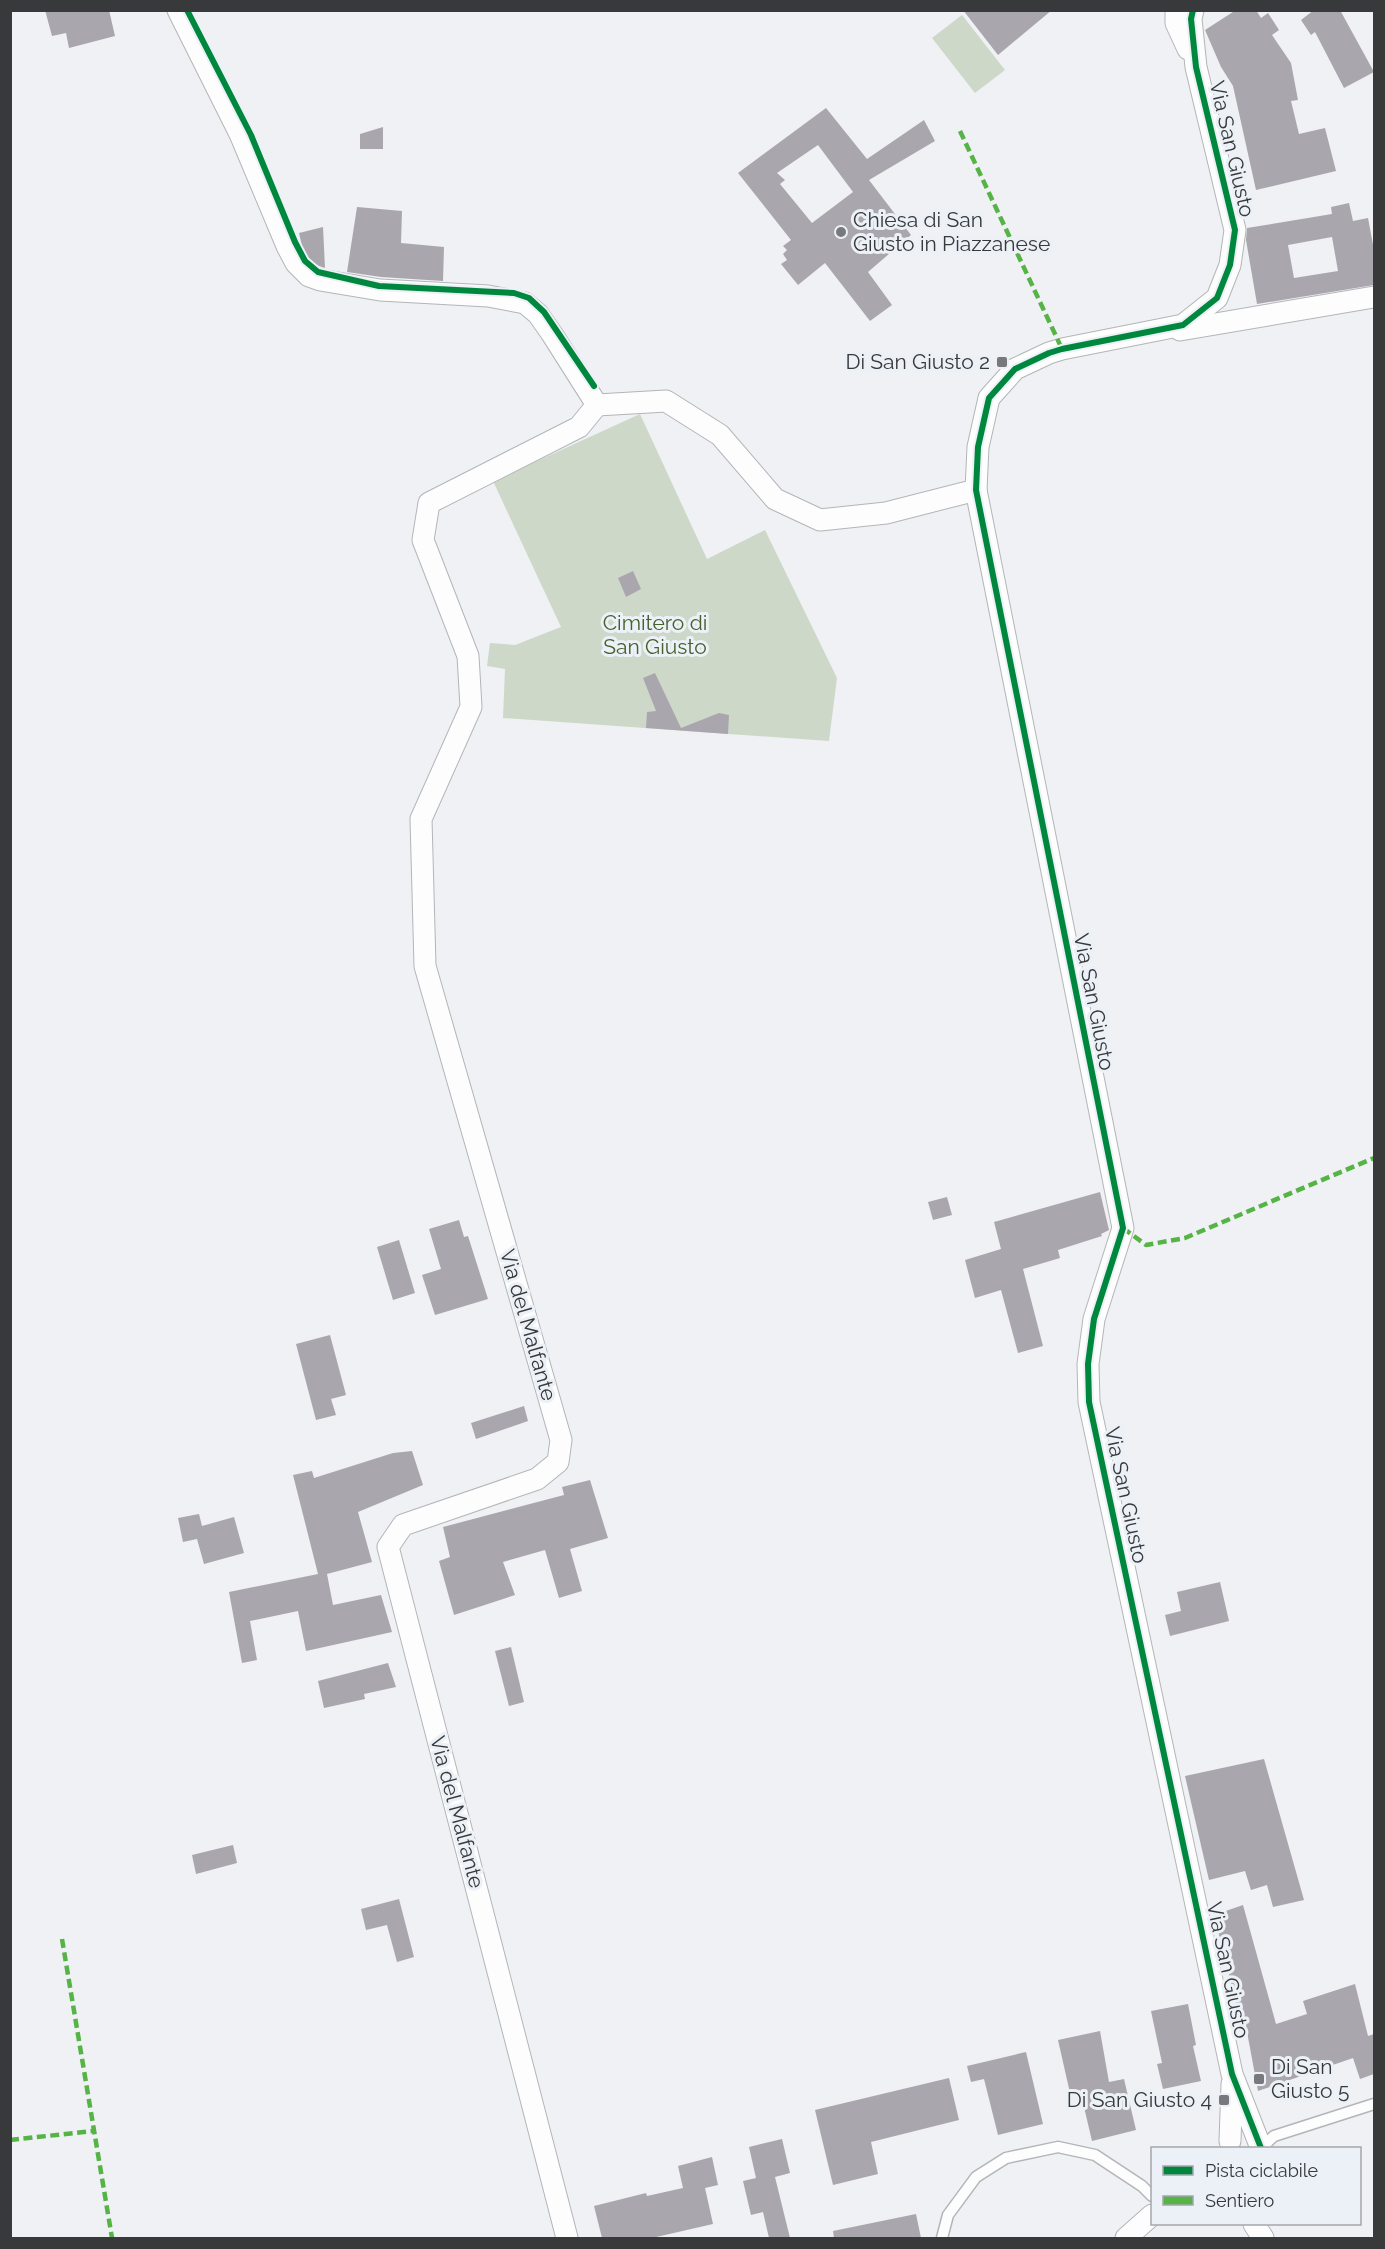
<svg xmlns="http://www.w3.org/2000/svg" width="1385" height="2249" viewBox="0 0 1385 2249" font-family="Raleway,sans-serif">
  <rect width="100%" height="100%" fill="#eff1f4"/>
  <g fill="#ced8c9">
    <polygon points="962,15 1005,70 975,93 932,38"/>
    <polygon points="640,414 707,559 765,530 837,678 829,741 503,718 505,669 487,666 490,643 515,645 561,627 493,481"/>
  </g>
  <g fill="#aaa6ad" fill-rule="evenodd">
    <polygon points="45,10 109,10 115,36 69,48 66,33 52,36"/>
    <polygon points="963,10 1052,10 998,55"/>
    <polygon points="1236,10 1256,10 1261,18 1268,13 1279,30 1272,35 1291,63 1298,100 1291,101 1299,134 1325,128 1336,171 1256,190 1233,86 1221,67 1205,30"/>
    <polygon points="1314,10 1340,10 1374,72 1344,88 1315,32 1311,35 1301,20"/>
    <path d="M826,108L867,159L924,120L935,141L869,180L911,235L868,272L892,305L870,321L825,263L798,285L781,264L787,260L783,254L787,250L783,246L791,240L738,173ZM818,145L853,192L812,223L780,184L785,180L777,173Z"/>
    <polygon points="383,127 383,149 360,149 360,134"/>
    <path d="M1349,203L1353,221L1368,218L1374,250V285L1257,304L1246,240L1247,228L1332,214L1331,207ZM1332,237L1338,271L1294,278L1288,245Z"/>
    <polygon points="357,207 402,211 401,243 444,247 443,281 381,277 347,272"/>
    <polygon points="323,227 325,268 316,265 308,257 302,246 299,233"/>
    <polygon points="633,571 641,589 626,597 618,578"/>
    <polygon points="655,673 681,728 719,713 729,715 728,734 646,728 647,712 656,711 643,678"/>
    <polygon points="1100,1192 1109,1230 1101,1234 1102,1236 1058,1250 1060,1258 1023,1269 1043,1346 1018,1353 1001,1290 975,1298 965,1260 1001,1249 994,1222"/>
    <polygon points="947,1197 952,1215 933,1220 928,1202"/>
    <polygon points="459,1220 464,1237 468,1236 488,1299 435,1315 422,1275 441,1269 429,1229"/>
    <polygon points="399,1240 415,1293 393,1300 377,1247"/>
    <polygon points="330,1335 346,1395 331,1399 336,1415 316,1420 296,1344"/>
    <polygon points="524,1406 528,1421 476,1439 471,1423"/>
    <polygon points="412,1451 423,1485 358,1512 372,1562 327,1574 333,1605 381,1595 392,1632 306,1651 298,1611 250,1621 257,1660 242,1663 229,1592 318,1574 293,1475 312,1471 314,1478 393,1453"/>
    <polygon points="590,1480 608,1538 570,1549 582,1591 559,1598 545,1550 503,1562 515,1595 454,1615 439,1561 450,1557 443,1527 564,1495 562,1487"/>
    <polygon points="199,1514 202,1526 234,1517 244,1553 204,1564 197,1539 183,1542 178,1518"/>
    <polygon points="1220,1582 1229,1621 1170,1636 1165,1615 1181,1611 1177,1592"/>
    <polygon points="511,1647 524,1702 509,1706 495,1651"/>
    <polygon points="388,1663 396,1687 364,1694 365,1699 324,1708 318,1681"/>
    <polygon points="1264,1759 1304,1900 1273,1907 1267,1885 1251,1890 1245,1871 1209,1880 1185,1776"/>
    <polygon points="233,1845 237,1863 196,1874 192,1855"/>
    <polygon points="399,1899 414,1957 397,1962 387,1925 366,1930 361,1909"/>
    <polygon points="1243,1905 1276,2024 1307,2014 1303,2001 1355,1984 1368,2036 1374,2034 1374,2074 1360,2079 1353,2058 1258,2091 1245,2021 1241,2022 1214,1915"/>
    <polygon points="1188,2004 1196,2045 1193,2046 1201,2081 1163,2089 1157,2064 1162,2063 1151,2011"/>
    <polygon points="1100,2031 1109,2082 1124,2079 1136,2130 1092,2141 1080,2090 1070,2093 1058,2040"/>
    <polygon points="1026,2052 1043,2124 998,2135 984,2079 971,2082 967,2066"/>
    <polygon points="949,2078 959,2120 871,2142 878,2174 833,2185 815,2110"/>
    <polygon points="782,2139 790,2173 775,2177 790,2238 769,2238 763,2212 751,2215 743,2181 756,2178 749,2147"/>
    <polygon points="712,2157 718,2185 705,2188 713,2224 652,2238 602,2238 594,2206 646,2193 647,2196 683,2188 678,2166"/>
    <polygon points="916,2214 921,2238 834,2238 833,2231"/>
  </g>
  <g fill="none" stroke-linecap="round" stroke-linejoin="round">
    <g stroke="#b3b5b8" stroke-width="13">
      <g id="service">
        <polyline points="1261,2148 1274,2136 1374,2104"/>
        <polyline points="942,2238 948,2215 976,2177 1006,2158 1058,2147 1095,2155 1142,2186 1152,2196"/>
      </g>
    </g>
    <g stroke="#b3b5b8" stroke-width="23">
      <g id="minor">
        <polyline points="178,10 240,134 287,246 296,263 309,276 320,280 380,290 488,296 525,303 538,314 552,334 597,405"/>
        <polyline points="1176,10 1176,23 1188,49"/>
        <polyline points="1193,10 1191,19 1196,67 1235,230 1230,265 1217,298 1183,325 1062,349 1049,353 1015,369 989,398 978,447 976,490 1123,1228 1094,1319 1088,1364 1089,1402 1232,2074 1261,2148"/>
        <polyline points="1180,330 1374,297"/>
        <polyline points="597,405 666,401 720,435 775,499 820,520 886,513 976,490"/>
        <polyline points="1230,2141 1232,2084"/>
        <polyline points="1254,2224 1263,2238"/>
        <polyline points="567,2238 388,1547 403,1525 537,1479 558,1462 561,1440 425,966 421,819 471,707 468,656 423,540 429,503 579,427 597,405"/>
        <polyline points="1126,2238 1152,2215"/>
      </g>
    </g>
    <use href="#service" stroke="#fdfdfd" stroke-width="10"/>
    <use href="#minor" stroke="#fdfdfd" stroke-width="21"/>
    <g stroke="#56b346" stroke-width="4.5" stroke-dasharray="9 4.5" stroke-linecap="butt">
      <polyline points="960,131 1062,349"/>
      <polyline points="1123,1228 1146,1245 1185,1238 1374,1158"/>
      <polyline points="62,1939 112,2238"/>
      <polyline points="10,2140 93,2131"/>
    </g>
    <g stroke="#ecf1f7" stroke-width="10">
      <g id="cycleway">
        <polyline points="187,10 251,135 295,242 305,261 318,272 379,286 514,293 529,298 544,312 594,386"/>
        <polyline points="1193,10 1191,19 1196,67 1235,230 1230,265 1217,298 1183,325 1062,349 1049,353 1015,369 989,398 978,447 976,490 1123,1228 1094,1319 1088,1364 1089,1402 1232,2074 1261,2148"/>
      </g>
    </g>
    <use href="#cycleway" stroke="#00873e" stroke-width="6"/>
  </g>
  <g fill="#77797c" stroke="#ecf1f7" stroke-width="2">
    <circle cx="841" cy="232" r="6"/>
    <rect x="996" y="356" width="12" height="12" rx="3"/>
    <rect x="1253" y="2073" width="12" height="12" rx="3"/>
    <rect x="1218" y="2094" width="12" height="12" rx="3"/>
  </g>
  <g text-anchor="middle" stroke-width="6" stroke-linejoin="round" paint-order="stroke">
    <g font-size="21" fill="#37393b" stroke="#ecf1f7">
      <text transform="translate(1232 149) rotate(77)" y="7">Via San Giusto</text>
      <text transform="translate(1094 1002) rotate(79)" y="7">Via San Giusto</text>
      <text transform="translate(528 1325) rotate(74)" y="7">Via del Malfante</text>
      <text transform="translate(1126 1495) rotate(78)" y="7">Via San Giusto</text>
      <text transform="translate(457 1812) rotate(75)" y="7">Via del Malfante</text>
      <text transform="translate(1228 1970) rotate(78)" y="7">Via San Giusto</text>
    </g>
    <g font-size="21" fill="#37393b" stroke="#ecf1f7" text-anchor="start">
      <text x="853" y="227">Chiesa di San<tspan x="853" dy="24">Giusto in Piazzanese</tspan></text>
      <text x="990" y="369" text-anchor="end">Di San Giusto 2</text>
      <text x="1271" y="2074">Di San<tspan x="1271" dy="24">Giusto 5</tspan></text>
      <text x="1212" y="2107" text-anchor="end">Di San Giusto 4</text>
    </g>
    <g font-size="21" fill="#46612b" stroke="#ecf1f7">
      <text x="655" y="630">Cimitero di<tspan x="655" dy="24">San Giusto</tspan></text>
    </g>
  </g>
  <rect width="1385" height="2249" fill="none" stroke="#37393b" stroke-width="24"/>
  <rect x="1151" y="2147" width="210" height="78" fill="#ecf1f7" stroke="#a4a7ac" stroke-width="1.5"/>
  <rect x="1163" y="2166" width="30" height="9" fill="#00873e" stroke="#a4a7ac" stroke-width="1.5"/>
  <text x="1205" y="2177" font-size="18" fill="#37393b">Pista ciclabile</text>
  <rect x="1163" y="2196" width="30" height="9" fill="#56b346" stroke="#a4a7ac" stroke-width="1.5"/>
  <text x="1205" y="2207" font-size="18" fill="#37393b">Sentiero</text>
</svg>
